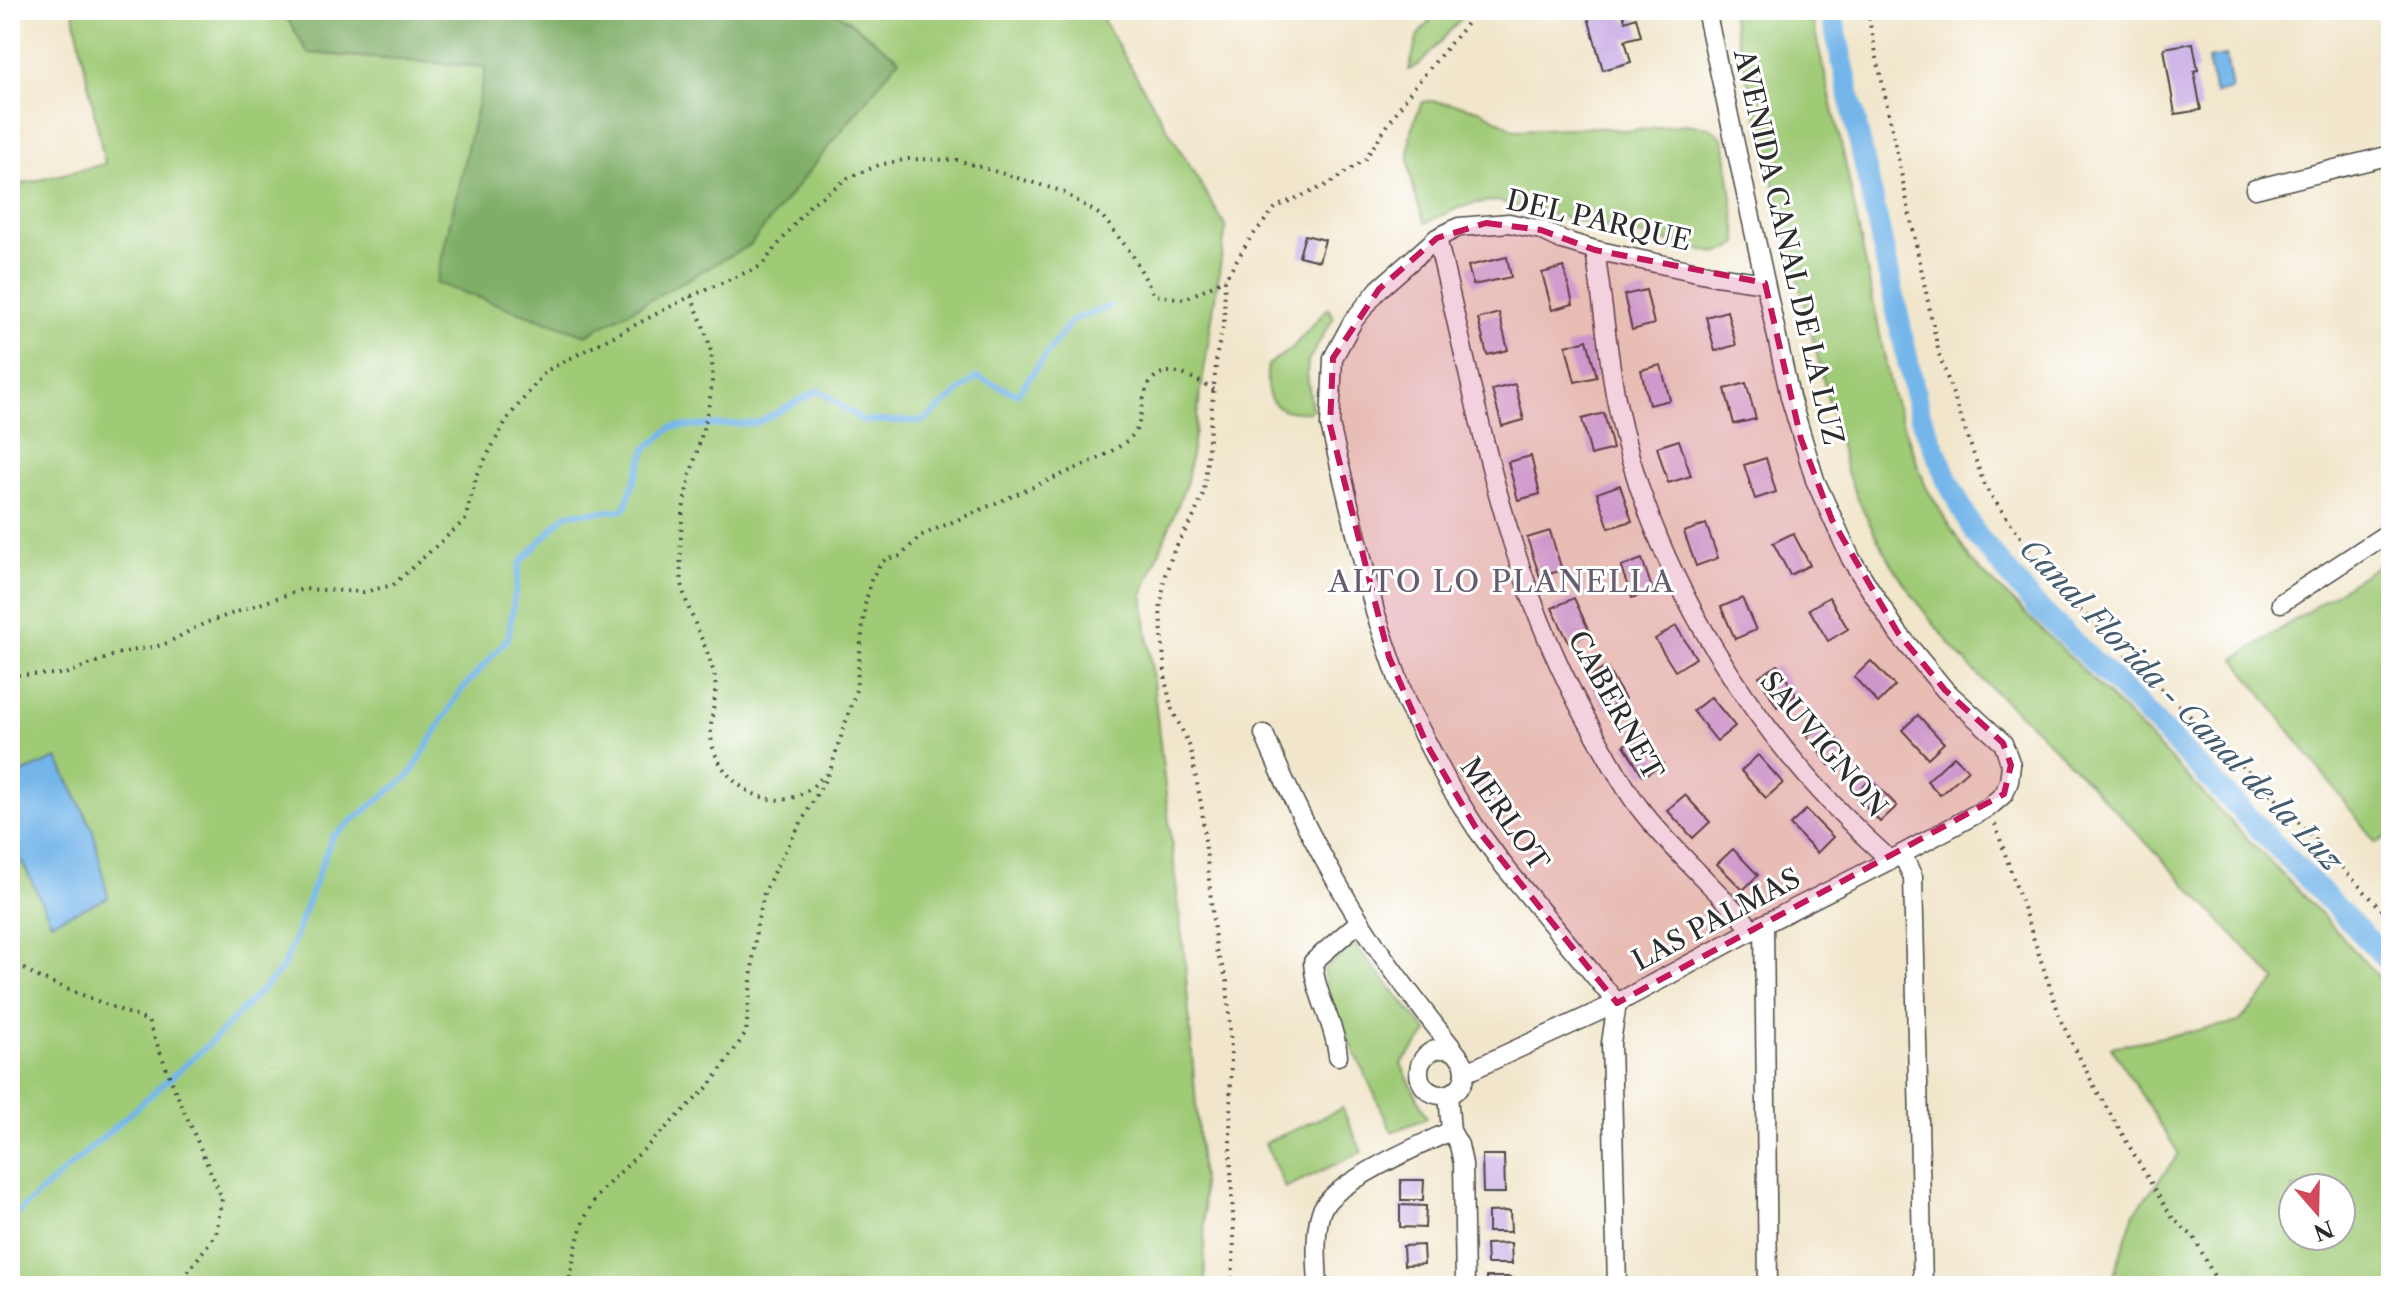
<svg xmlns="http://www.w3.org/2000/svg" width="2401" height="1296" viewBox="0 0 2401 1296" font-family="'Libre Caslon Text',serif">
  <rect width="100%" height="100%" fill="#fff"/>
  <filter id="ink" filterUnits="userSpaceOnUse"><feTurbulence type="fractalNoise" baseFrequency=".0125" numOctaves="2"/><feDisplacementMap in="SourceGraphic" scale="16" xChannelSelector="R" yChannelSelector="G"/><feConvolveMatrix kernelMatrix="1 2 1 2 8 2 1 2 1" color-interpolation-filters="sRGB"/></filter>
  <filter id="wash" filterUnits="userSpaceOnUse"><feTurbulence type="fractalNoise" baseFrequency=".006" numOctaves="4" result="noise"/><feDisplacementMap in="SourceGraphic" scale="32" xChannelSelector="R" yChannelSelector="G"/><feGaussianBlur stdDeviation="1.8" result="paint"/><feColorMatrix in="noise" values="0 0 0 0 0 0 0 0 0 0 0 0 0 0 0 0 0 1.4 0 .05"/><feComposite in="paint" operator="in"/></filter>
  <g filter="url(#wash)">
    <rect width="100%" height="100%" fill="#f1e6cb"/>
    <g fill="#9fca76" stroke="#657a50" stroke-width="2" fill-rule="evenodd">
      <polygon points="73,10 1104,10 1103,20 1226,227 1187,481 1143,594 1185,962 1204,1209 1205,1286 10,1286 10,187 105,164"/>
      <polygon points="1439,10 1469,10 1421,63 1409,70 1418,35"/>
      <path d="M1730,10H1810L1843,152L1892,394L1926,487L1971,561L2085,672L2317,910L2391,990V1286H2110L2134,1213L2179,1154L2111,1047L2239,1022L2276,981C2201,899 2124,819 2046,739C2024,716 1998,697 1976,673C1920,614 1875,547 1846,470ZM2341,1188V1236H2293V1188Z"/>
      <path d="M1431,101L1461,105L1482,111L1515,130L1595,127L1630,131L1684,124L1709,127L1722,137L1725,145L1738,243L1731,249L1715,253L1496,201L1475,203L1456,209L1425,223C1409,183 1400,141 1423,102Z"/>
      <path d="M1328,308L1334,317L1308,361L1307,374L1312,409L1308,412C1272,414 1263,398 1268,365L1293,347Z"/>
      <polygon points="2391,557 2391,835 2376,843 2235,659"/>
      <polygon points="1354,944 1428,1032 1401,1064 1427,1118 1392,1132 1326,990 1324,969"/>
      <polygon points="1342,1108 1362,1152 1285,1188 1265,1143"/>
    </g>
    <polygon fill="#7fae67" stroke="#556c49" stroke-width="2" points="282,10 834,10 899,59 750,245 586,335 436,283 486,67 308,53"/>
    <g fill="#75b6ea" stroke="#50708a" stroke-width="2">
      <polygon points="2226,56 2232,90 2215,94 2208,59"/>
      <polygon points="57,758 93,830 108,898 51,922 10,836 10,778"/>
    </g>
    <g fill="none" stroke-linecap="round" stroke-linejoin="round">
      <polyline stroke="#75b6ea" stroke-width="6" points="10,1219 210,1043 283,968 332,837 410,775 459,693 508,638 520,563 566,514 624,510 646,449 672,427 757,423 819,390 863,421 924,421 977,377 1017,394 1072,320 1109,307"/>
      <polyline stroke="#75b6ea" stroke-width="22" points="1831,10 1919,412 1952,490 1975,533 2033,603 2113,680 2391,963"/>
    </g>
    <g id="blocks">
      <g fill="#d0b7e9">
        <polygon points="1586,10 1622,10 1625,21 1636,17 1641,36 1625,40 1631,62 1603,70"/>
        <polygon points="2193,43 2198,70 2194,71 2201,110 2175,114 2164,48"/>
        <polygon points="1305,235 1325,240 1319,261 1299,256"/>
        <polygon points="1507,257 1511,277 1473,285 1468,266"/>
        <polygon points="1564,267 1573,304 1552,310 1542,273"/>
        <polygon points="1646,290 1654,324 1632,330 1624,295"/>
        <polygon points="1727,311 1736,345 1715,351 1706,317"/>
        <polygon points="1499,313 1508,350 1487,355 1478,319"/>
        <polygon points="1587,340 1597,377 1575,382 1566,346"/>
        <polygon points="1661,365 1670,400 1649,405 1641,370"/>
        <polygon points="1746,383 1756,419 1734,424 1725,389"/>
        <polygon points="1515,384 1524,420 1502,426 1492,390"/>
        <polygon points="1604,413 1613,449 1591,455 1582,419"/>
        <polygon points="1679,440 1691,476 1668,483 1657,447"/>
        <polygon points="1531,456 1540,494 1518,500 1508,462"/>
        <polygon points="1766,458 1776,492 1755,499 1744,465"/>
        <polygon points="1620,485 1632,521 1609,528 1597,493"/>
        <polygon points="1706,524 1718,558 1696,566 1684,532"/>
        <polygon points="1550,531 1562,570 1540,577 1527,538"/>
        <polygon points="1793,533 1810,565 1790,575 1773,543"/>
        <polygon points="1642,559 1653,591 1632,598 1621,567"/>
        <polygon points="1829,597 1848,629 1828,641 1809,609"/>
        <polygon points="1574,598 1590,633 1569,643 1552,608"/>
        <polygon points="1742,598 1756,630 1735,639 1721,607"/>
        <polygon points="1676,626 1696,658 1675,671 1655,639"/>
        <polygon points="1871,661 1895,686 1878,703 1854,677"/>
        <polygon points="1778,665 1796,695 1777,707 1759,676"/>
        <polygon points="1606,667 1625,699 1606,710 1587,679"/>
        <polygon points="1711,697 1735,726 1717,741 1693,711"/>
        <polygon points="1918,715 1944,743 1928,758 1902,730"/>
        <polygon points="1825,723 1846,752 1829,765 1807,736"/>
        <polygon points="1644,733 1663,764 1643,776 1624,745"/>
        <polygon points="1758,755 1783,783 1766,798 1741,771"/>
        <polygon points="1954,756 1968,770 1940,795 1927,781"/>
        <polygon points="1871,779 1897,806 1880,822 1855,795"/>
        <polygon points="1685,795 1710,822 1693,838 1667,810"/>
        <polygon points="1806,810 1833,837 1817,853 1790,825"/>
        <polygon points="1733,849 1758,875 1743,890 1717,864"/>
        <polygon points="1482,1155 1504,1155 1505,1193 1483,1193"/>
        <polygon points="1401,1180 1424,1180 1423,1200 1401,1200"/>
        <polygon points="1400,1205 1426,1206 1425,1228 1400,1227"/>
        <polygon points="1510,1211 1511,1232 1488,1232 1488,1212"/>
        <polygon points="1511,1243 1512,1264 1487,1264 1486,1244"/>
        <polygon points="1423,1245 1424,1264 1404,1265 1403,1246"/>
        <rect x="1486" y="1277" width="24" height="9"/>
      </g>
    </g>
  </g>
  <g filter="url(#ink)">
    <use href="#blocks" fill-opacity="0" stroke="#494743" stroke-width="2"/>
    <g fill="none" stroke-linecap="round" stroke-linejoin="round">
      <g stroke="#494743" stroke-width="21">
        <g id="street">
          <polyline points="2255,189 2391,155"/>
          <path d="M1437,238C1479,411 1505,582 1597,738C1612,764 1626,792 1645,815C1678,855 1718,891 1753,930"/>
          <path d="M1595,250C1602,298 1607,346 1615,394C1649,573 1755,740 1890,860"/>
          <polyline points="2281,603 2391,531"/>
          <path d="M1264,734C1295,808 1331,878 1376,946C1401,983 1429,1018 1457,1054"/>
          <polyline points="1902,854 1913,877 1923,1286"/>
          <polyline points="1764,924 1768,1286"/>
          <circle cx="1442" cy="1072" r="23"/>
          <path d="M1338,1056C1335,1023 1315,995 1313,962L1360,921"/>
          <polyline points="1465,1073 1617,1003 1764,924 1902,854 1989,807 2004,794 2009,781 2011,765 2003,743 1945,690 1898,633 1851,559 1815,480 1790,397 1706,10"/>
          <polyline points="1448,1094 1451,1131 1459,1145 1463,1164 1465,1286"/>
          <path d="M1318,1286C1317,1263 1314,1234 1321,1212C1330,1184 1422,1144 1451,1131"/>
          <polyline points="1617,1286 1611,1043 1617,1003 1504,866 1476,828 1450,787 1406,702 1375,612 1330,425 1333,358 1353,321 1379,289 1437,238 1459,227 1509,223 1541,230 1562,240 1595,250 1716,276 1765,283"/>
        </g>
      </g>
      <g stroke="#494743" stroke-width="4" stroke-dasharray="2 6" stroke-linecap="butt">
        <polyline points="1867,10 1939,354 1985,487 2056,587 2279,802 2391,919"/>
        <path d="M691,296C699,316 710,338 712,360C716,415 686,467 682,521C680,545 679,570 684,594C692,621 707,646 714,674C719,695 710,713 711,734C712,775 764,816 803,793C811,789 819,780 826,774"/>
        <polyline points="10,675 65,674 120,653 163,645 205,623 303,589 364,592 393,585 465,520 477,474 507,419 546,371 691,296 761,266 810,205 848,178 879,165 909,159 957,160 1061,191 1102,216 1132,254 1154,295 1185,299 1225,279"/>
        <polyline points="1995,824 2062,1023 2094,1086 2155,1190 2173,1219 2194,1237 2219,1286"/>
        <polyline points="10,961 42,979 148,1021 175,1090 222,1198 216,1234 177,1286"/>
        <path d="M568,1286C577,1248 577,1220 603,1189L710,1085L746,1033L756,929L764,894L774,871L830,771L856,690L865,605L871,580L880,564L886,559L901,556L920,536L1100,458C1111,451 1128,443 1135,432C1140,425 1141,411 1143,402C1152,356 1184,372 1214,390"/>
        <polyline points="1232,1286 1234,1238 1230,1147 1231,1051 1227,980 1216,950 1202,809 1190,747 1172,709 1166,684 1160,609 1165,575 1175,548 1193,518 1204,492 1217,353 1224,322 1225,279 1249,240 1276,207 1329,184 1365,159 1410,92 1478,10"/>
      </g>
      <use href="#street" stroke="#fff" stroke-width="18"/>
    </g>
  </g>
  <path fill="#c2185b" fill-opacity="0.2" stroke="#c2185b" stroke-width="6" stroke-dasharray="16 10" stroke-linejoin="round" d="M1486,223L1541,230L1595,250L1765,283L1801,439L1832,520L1898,633L1945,690L2003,743L2011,765L2004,794L1617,1003L1476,828L1427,745L1389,657L1330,425L1333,358L1379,289L1437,238Z"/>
  <g text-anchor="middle" stroke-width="6" stroke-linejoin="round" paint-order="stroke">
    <g font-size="28" fill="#2b2b2b" stroke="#fff">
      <text transform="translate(1599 220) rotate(13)" y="10">DEL PARQUE</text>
      <text transform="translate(1789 247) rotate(77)" y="10">AVENIDA CANAL DE LA LUZ</text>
      <text transform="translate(1616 705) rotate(61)" y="10">CABERNET</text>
      <text transform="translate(1824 744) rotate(50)" y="10">SAUVIGNON</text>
      <text transform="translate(1505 814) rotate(55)" y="10">MERLOT</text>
      <text transform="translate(1716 919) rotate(-28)" y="10">LAS PALMAS</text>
    </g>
    <g font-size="30" letter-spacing="2" fill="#655c6e" stroke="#fff">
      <text x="1502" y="592">ALTO LO PLANELLA</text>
    </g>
    <g font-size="30" font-style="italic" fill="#455c6e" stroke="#fff">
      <text transform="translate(2181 705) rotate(46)" y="10">Canal Florida - Canal de la Luz</text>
    </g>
  </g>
  <rect width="2401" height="1296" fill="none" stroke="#fff" stroke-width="40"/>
  <g transform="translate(2317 1212) rotate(160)"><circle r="38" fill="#ffffff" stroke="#aaaaaa" stroke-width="2"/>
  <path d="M0-6L14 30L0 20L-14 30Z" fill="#d1495b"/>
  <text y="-12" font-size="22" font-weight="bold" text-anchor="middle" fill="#2b2b2b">N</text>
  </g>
</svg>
